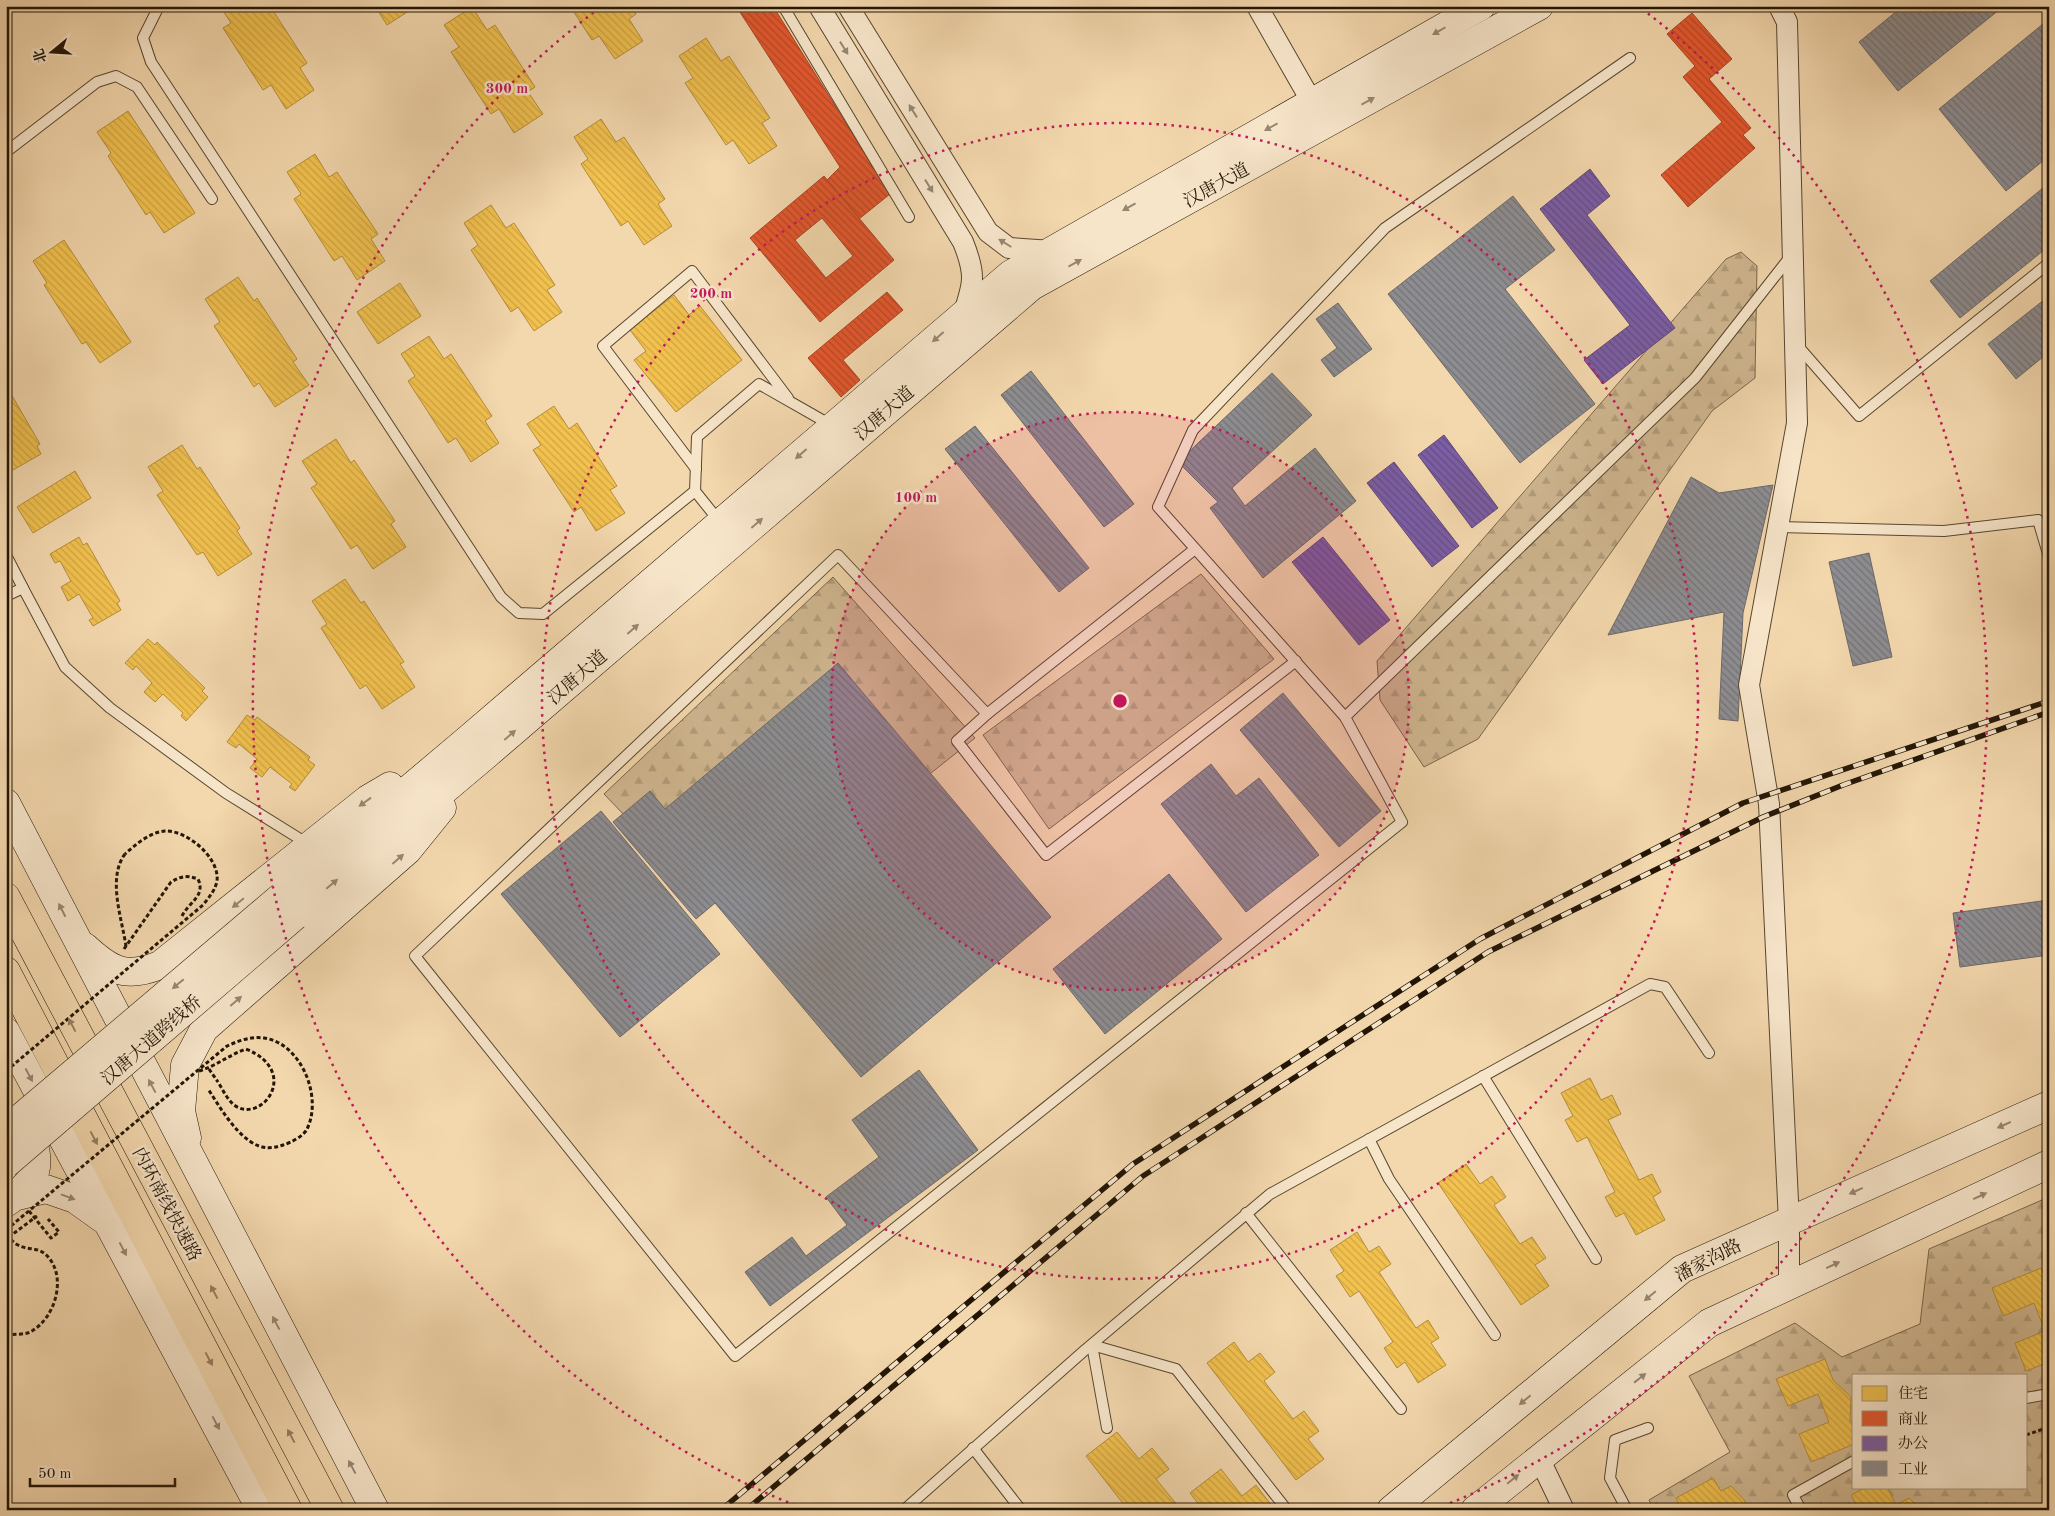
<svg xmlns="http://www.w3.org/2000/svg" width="2055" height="1516" viewBox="0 0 2055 1516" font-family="'Old Standard TT','Noto Serif SC',serif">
  <defs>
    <pattern id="forest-firs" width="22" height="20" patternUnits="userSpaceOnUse" patternTransform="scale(1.25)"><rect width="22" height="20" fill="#cfb690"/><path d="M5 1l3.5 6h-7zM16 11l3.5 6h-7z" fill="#b19c7b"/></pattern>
    <pattern id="homes-back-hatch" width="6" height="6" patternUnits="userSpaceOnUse" patternTransform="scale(1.25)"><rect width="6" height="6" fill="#f2c14e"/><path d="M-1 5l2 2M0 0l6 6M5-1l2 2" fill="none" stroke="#cfa543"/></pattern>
    <pattern id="shops-back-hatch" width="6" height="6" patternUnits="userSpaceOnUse" patternTransform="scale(1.25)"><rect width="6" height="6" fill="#e4572e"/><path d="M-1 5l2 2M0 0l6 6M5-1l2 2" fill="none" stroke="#b84725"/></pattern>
    <pattern id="offices-back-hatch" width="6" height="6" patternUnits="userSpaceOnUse" patternTransform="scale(1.25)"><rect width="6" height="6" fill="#7b5ea7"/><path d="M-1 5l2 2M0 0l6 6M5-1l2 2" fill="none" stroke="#644c86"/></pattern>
    <pattern id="industry-back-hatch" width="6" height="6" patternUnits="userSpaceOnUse" patternTransform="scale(1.25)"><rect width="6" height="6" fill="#8d8d92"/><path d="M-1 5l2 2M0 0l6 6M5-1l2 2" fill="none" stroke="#737275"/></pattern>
  </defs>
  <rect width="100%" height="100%" fill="#f3d7ad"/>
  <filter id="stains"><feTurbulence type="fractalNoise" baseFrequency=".004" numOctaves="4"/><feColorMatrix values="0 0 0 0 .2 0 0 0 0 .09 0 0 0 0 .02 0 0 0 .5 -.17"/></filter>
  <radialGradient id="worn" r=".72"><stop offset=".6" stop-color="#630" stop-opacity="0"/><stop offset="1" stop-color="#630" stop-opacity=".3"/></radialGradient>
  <g fill="url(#forest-firs)" stroke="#78664a" fill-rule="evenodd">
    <polygon points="1741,252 1757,266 1755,378 1712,411 1478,739 1424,767 1380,700 1377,661 1726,259"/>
    <polygon points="1201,574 1274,659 1049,829 983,735"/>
    <polygon points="833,577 975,738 921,781 656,848 604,794"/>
    <path d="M2049,1197V1510H1654L1649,1500L1730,1452L1689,1376L1795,1323L1842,1357L1920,1324L1929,1249ZM1854,1375H2026V1487H1854Z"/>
  </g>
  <g fill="url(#homes-back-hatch)" stroke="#b48d38">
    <polygon points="220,6 270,6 307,63 300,68 314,90 286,109 271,85 263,90 223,28 231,23"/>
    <polygon points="375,6 415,6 415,7 387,25"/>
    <polygon points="570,6 631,6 636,14 629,19 643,41 615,59 599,36 592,40"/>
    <polygon points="472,7 487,30 495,25 535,87 528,92 543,114 514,133 499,109 491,114 451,52 459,47 444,25"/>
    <polygon points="706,38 721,61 729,56 770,118 762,123 777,146 749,164 733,140 726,145 685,83 693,78 679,56"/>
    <polygon points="128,111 195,213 164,233 150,212 146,215 108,156 111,153 97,132"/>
    <polygon points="601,119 616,142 624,137 665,199 658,204 672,226 644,245 628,221 621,226 581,164 588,159 574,137"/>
    <polygon points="315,154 329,177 337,172 378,234 371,239 385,261 357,280 342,256 334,261 294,199 301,194 287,172"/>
    <polygon points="491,205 506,228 514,223 555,285 547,290 562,312 534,331 518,307 511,312 471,250 478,245 464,223"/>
    <polygon points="64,240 131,342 100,363 86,342 82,344 44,285 47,283 33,261"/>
    <polygon points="238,277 254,301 257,298 297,359 293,362 309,385 275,407 259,383 254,387 214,326 220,322 205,299"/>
    <polygon points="400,283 421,316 378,344 357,312"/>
    <polygon points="674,295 689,315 700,306 742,360 676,412 634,360 646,351 630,330"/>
    <polygon points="429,336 444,359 451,354 492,416 485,421 499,443 471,462 456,438 448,443 408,381 415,376 401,354"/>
    <polygon points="7,387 40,444 37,446 41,454 13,470 9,464 13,462 6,451"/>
    <polygon points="554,406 569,429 577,423 617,486 610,490 625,513 596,531 581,507 574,512 533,450 541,445 527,424"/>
    <polygon points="336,439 351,463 354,460 395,521 391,524 406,547 373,569 357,545 351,549 311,488 317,484 302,461"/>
    <polygon points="182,445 197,469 200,467 240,528 237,531 252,554 218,576 203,552 197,555 157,495 163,491 148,467"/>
    <polygon points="75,471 91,498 33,533 17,507"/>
    <polygon points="79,537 83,545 87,543 120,601 117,603 121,610 93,626 89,620 93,618 79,594 68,601 61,587 71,581 60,561 55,563 50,554"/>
    <polygon points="345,579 361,603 364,601 404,662 400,664 415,687 382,709 366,685 360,689 321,628 327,624 312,601"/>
    <polygon points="148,639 155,645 157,642 205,688 202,691 208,697 186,721 181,716 183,713 163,694 155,702 144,692 152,683 136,666 133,670 125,663"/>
    <polygon points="247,715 255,720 257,717 310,757 308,760 315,765 295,791 289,787 292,784 270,767 262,777 250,768 257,759 239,744 236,748 227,742"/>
    <polygon points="1590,1078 1601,1100 1612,1095 1621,1114 1608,1120 1639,1180 1652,1174 1661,1192 1653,1197 1665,1220 1636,1235 1624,1213 1616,1217 1605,1197 1615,1192 1587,1137 1577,1142 1565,1120 1573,1116 1561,1093"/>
    <polygon points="1466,1164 1480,1184 1492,1176 1506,1197 1494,1205 1520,1244 1532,1237 1546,1258 1535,1265 1549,1286 1521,1305 1438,1183"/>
    <polygon points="1357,1232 1369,1252 1379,1246 1391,1264 1379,1272 1416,1328 1428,1320 1439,1338 1431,1343 1446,1365 1418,1383 1405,1362 1397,1368 1384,1348 1393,1342 1359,1291 1350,1297 1336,1276 1344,1271 1330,1250"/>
    <polygon points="2041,1268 2049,1288 2049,1362 2026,1371 2015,1343 2045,1331 2034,1303 2003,1316 1992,1288"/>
    <polygon points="1234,1342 1248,1362 1260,1353 1275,1372 1264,1381 1293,1419 1304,1411 1319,1431 1308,1439 1324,1459 1296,1480 1207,1363"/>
    <polygon points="1825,1359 1833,1380 1851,1397 1850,1420 1854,1429 1854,1444 1811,1462 1799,1434 1829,1422 1818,1394 1788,1406 1776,1379"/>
    <polygon points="1117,1432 1139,1459 1152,1448 1169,1469 1156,1479 1178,1506 1173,1510 1128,1510 1086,1456"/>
    <polygon points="1221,1469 1242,1496 1256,1485 1272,1506 1267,1510 1203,1510 1190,1493"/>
    <polygon points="1713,1478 1721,1491 1731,1486 1745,1501 1747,1510 1695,1510 1694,1507 1682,1510 1676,1498"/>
    <polygon points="1866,1487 1887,1487 1896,1505 1909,1498 1921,1510 1859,1510 1851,1495"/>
  </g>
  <g fill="url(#shops-back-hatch)" stroke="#aa4322" fill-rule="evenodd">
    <polygon points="736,6 773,6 890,194 859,219 827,180 840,167"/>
    <polygon points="1692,13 1732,59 1709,79 1751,128 1743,135 1755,148 1688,207 1661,175 1722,122 1683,77 1695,66 1667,34"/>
    <path d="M824,176L894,260L820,322L750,238ZM822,218L853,256L826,278L795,240Z"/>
    <polygon points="887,292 903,310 843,360 860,380 841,397 808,358"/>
  </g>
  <g fill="url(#offices-back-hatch)" stroke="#604876">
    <polygon points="1590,169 1610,196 1587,215 1675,328 1603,384 1584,360 1630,325 1540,209"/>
    <polygon points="1444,435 1498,508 1472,528 1418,455"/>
    <polygon points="1394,462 1459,546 1432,567 1367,483"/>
    <polygon points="1323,537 1390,620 1359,645 1292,562"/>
  </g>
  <g fill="url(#industry-back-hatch)" stroke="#6d6968">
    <polygon points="1903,6 2004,6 1898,91 1859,42"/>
    <polygon points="2049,19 2049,156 2006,191 1939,109"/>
    <polygon points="2049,183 2049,246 1960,318 1930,281"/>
    <polygon points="1513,196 1555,250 1505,289 1595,404 1520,463 1388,294"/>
    <polygon points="2049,296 2049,352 2016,379 1988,344"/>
    <polygon points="1338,303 1372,349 1334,377 1321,360 1337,348 1316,319"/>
    <polygon points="1031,371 1134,504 1104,527 1001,395"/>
    <polygon points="1272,373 1312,415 1232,488 1245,506 1315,448 1356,501 1263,578 1210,508 1218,502 1178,462"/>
    <polygon points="975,426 1089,568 1059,592 945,449"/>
    <polygon points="1691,477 1719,493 1773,485 1743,613 1738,721 1719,719 1724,612 1608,635"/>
    <polygon points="1869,553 1892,657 1853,666 1829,562"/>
    <polygon points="838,663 1051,917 861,1077 715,903 696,919 613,822 650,791 665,809"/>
    <polygon points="1283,693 1381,811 1339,847 1240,730"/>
    <polygon points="1211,764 1236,796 1259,778 1319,855 1246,912 1161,804"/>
    <polygon points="601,811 720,954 620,1037 501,894"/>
    <polygon points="1169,874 1222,939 1105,1034 1053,969"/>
    <polygon points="2049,900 2049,955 1960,967 1953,913"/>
    <polygon points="919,1070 978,1150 770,1306 745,1272 792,1237 806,1256 847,1225 826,1197 879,1157 852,1120"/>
  </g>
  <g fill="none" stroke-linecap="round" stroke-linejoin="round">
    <g stroke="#56462f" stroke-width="12">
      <g id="lane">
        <polyline points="159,6 143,38 151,62 501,597 519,613 543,614 695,491 697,437 759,384 831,425"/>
        <polyline points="783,6 909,217"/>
        <polyline points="6,152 97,82 116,76 137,87 212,199"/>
        <polyline points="1797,345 1859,416 2049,263"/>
        <polyline points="696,469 603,346 692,271 788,398"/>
        <polyline points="695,491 719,521"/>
        <polyline points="1778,527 1944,531 2038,520 2049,557"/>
        <polyline points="1195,549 987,714 838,555 415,956 735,1356 1402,822 1345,717 1158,507 1193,430 1385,228 1630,58"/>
        <polyline points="6,555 23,588"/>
        <polyline points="6,596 23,588 65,667 110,708 226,793 308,844"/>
        <polyline points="987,714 957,741 1046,855 1296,661"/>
        <polyline points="1345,717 1695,378 1790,257"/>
        <polyline points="1483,1076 1596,1259"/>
        <polyline points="1369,1139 1389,1179 1495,1335"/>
        <polyline points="1246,1213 1401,1409"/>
        <polyline points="2026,1398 2049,1394"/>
        <polyline points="1107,1428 1092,1345 1176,1369 1287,1510"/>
        <polyline points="973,1448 1021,1510"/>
        <polyline points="904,1510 1085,1350 1270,1194 1650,984 1665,987 1709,1053"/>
        <polyline points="1627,1510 1610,1478 1615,1440 1648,1428"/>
        <polyline points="1801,1510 1793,1495 1854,1461"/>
      </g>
    </g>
    <g stroke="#56462f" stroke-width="22">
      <g id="street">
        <path d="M819,6L963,242C976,274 974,283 963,315"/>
        <polyline points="848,6 988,232 1009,248 1052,251"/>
        <polyline points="1257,6 1313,104"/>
        <polyline points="1779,6 1787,22 1797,423 1749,685 1769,804 1789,1222 1789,1286"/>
        <polyline points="1539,1458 1564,1510"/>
      </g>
    </g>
    <g stroke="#221505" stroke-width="29">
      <g id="secondary">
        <polyline points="6,803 375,1510"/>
        <polyline points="282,896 467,740 1011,274 1481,6"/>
        <polyline points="295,916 486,755 1032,286 1539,6"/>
        <path d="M85,947C111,971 126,979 160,965L368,799L390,786"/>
        <polyline points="6,1032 261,1510"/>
        <polyline points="187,1138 181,1111 185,1065 204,1029 408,850 442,808"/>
        <path d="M14,1197C39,1174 40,1169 32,1135L19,1128"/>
        <polyline points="6,1203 14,1197 46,1189 75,1199 103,1219"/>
        <polyline points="1391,1510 1682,1269 2049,1105"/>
        <polyline points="1475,1510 1709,1323 2049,1164"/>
      </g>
    </g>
    <g stroke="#221505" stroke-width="29">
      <g id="highway">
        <polyline points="6,897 330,1510"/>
        <polyline points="6,971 288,1510"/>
      </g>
    </g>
    <g stroke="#221505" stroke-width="3" stroke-dasharray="4 2.5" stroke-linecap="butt">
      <path d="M125,854C107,878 122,919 126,946"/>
      <path d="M124,949L171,882C181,876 187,875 198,879C206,896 189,902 182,916"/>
      <polyline points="209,1069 218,1082"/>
      <path d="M6,1335C13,1334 24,1335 30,1332C54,1320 67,1280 49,1258C40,1246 29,1251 18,1245C15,1244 11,1240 9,1237L37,1216"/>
      <polyline points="2026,1435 2049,1427"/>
    </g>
    <use href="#lane" stroke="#f7e5ca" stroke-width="10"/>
    <use href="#street" stroke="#f7e5ca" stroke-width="20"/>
    <use href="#secondary" stroke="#f7e5ca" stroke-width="28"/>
    <use href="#highway" stroke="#f3d7ad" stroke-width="28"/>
    <g stroke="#221505" stroke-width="5.5">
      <g id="rail">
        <polyline points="721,1510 1133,1164 1480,939 1743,803 2049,701"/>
        <polyline points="746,1510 1143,1176 1488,952 1763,817 1843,785 2049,712"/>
      </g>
    </g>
    <use href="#rail" stroke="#f7e5ca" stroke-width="4" stroke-dasharray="11" stroke-linecap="butt"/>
    <g stroke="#221505" stroke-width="29" stroke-linecap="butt">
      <g id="secondary-bridge">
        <polyline points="6,1130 282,896"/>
        <polyline points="6,1164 295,916"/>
      </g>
    </g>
    <g stroke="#221505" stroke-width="3" stroke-dasharray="4 2.5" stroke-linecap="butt">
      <path d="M6,1071L203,905C209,897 215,891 217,881C220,858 187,830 165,831C150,832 135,845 125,854"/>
      <path d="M199,1071C216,1066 229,1055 246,1049C302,1072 261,1125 234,1105C227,1099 223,1090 218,1082"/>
      <polyline points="29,1211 51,1238 59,1232 48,1219"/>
      <path d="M6,1230L227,1046C238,1041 251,1036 264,1038C301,1043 323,1097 307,1129C304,1136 290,1143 283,1145C271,1149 262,1149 251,1142C232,1129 220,1107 208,1089"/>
    </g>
    <use href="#secondary-bridge" stroke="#f7e5ca" stroke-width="28"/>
  </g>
  <defs><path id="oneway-solid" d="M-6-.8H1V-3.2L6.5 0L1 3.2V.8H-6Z" transform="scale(1.25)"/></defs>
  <g fill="#978771">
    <use href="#oneway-solid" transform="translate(1439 31) rotate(150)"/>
    <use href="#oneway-solid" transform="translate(844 48) rotate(58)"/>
    <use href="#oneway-solid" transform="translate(1368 101) rotate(-29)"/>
    <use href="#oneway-solid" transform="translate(913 111) rotate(-122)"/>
    <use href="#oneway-solid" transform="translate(1271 127) rotate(151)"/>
    <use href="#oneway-solid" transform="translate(929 186) rotate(58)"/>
    <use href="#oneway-solid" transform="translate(1129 207) rotate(151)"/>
    <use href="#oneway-solid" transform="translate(1005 243) rotate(-148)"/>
    <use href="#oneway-solid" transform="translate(1075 263) rotate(-29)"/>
    <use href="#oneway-solid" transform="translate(938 337) rotate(139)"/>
    <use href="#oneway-solid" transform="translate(801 454) rotate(139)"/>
    <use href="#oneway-solid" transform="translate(757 523) rotate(-41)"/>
    <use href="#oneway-solid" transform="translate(633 629) rotate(-41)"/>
    <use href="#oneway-solid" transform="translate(510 735) rotate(-41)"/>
    <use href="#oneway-solid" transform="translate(365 802) rotate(144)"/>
    <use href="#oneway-solid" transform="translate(398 859) rotate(-41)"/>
    <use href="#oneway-solid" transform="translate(332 884) rotate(-40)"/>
    <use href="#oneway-solid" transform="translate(238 903) rotate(141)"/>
    <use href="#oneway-solid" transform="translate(62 910) rotate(-117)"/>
    <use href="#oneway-solid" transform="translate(178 984) rotate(140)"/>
    <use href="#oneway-solid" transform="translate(236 1001) rotate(-41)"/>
    <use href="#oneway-solid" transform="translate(29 1075) rotate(62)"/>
    <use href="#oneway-solid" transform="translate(152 1086) rotate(-118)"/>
    <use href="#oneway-solid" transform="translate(2004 1125) rotate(156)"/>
    <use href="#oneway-solid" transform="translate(1856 1191) rotate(156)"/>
    <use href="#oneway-solid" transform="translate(1980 1196) rotate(-25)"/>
    <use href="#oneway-solid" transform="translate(68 1197) rotate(20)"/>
    <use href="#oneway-solid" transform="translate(123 1249) rotate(62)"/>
    <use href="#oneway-solid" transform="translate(1833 1265) rotate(-25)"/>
    <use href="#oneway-solid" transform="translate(1650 1296) rotate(140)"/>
    <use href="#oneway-solid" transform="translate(276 1323) rotate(-118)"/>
    <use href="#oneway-solid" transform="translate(1640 1378) rotate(-38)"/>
    <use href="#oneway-solid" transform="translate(1525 1400) rotate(140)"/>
    <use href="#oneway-solid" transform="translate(216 1423) rotate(62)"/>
    <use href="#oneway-solid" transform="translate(352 1467) rotate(-118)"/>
    <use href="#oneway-solid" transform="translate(1513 1479) rotate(-39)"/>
  </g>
  <g fill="#958061">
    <use href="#oneway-solid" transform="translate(72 1025) rotate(-118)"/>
    <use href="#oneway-solid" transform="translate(94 1138) rotate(62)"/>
    <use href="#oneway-solid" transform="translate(214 1292) rotate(-118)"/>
    <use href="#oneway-solid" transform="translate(209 1359) rotate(62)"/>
    <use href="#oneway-solid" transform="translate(291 1436) rotate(-118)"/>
  </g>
  <circle cx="1120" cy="701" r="289" fill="#c2185b" fill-opacity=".12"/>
  <g fill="none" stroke="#c2185b" stroke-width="2.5" stroke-dasharray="2.5 5">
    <circle cx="1120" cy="701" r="289"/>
    <circle cx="1120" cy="701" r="578"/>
    <path d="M802 1508A867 867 0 0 1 598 9M1642 9A867 867 0 0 1 1438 1508"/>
  </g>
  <g text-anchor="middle" stroke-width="5" stroke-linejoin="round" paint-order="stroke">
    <g font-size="18" fill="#221505" stroke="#f7e5ca">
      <text transform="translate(1216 185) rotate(-29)" y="6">汉唐大道</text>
      <text transform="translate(884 413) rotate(-41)" y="6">汉唐大道</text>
      <text transform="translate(577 677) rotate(-41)" y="6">汉唐大道</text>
      <text transform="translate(151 1040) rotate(-41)" y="6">汉唐大道跨线桥</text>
      <text transform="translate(167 1204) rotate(62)" y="6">内环南线快速路</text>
      <text transform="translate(1708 1260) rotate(-27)" y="6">潘家沟路</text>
    </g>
  </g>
  <circle cx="1120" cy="701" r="8" fill="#c2185b" stroke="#f7e5ca" stroke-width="2.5"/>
  <g font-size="15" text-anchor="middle" font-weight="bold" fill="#c2185b" stroke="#f7e5ca" stroke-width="5" stroke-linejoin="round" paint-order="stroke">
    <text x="507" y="93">300 m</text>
    <text x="711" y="298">200 m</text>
    <text x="916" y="502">100 m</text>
  </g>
  <rect width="2055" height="1516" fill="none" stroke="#f3d7ad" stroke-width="25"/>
  <rect x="8" y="8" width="2040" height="1501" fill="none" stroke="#221505" stroke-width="2.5"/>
  <rect x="12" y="12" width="2030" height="1491" fill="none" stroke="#221505"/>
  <rect x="1852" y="1374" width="175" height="115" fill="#f7e5ca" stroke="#a2927b"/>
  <rect x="1862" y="1386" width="25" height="15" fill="#f2c14e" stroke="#a2927b"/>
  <text x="1898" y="1398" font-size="15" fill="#221505">住宅</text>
  <rect x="1862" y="1411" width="25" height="15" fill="#e4572e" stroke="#a2927b"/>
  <text x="1898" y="1424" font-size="15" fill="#221505">商业</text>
  <rect x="1862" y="1436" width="25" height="15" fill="#7b5ea7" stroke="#a2927b"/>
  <text x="1898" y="1448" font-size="15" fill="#221505">办公</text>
  <rect x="1862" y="1461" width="25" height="15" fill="#8d8d92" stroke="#a2927b"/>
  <text x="1898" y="1474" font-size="15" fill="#221505">工业</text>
  <g transform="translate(52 52) rotate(252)" stroke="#f7e5ca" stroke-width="4" paint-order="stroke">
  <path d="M0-4L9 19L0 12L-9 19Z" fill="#221505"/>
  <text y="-8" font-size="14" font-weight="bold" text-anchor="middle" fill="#221505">北</text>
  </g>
  <path d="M30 1478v8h145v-8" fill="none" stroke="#221505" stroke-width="2.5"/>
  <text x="38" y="1478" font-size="15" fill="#221505" stroke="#f7e5ca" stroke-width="4" paint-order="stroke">50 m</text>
  <rect width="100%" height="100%" filter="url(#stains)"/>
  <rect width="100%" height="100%" fill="url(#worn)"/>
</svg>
